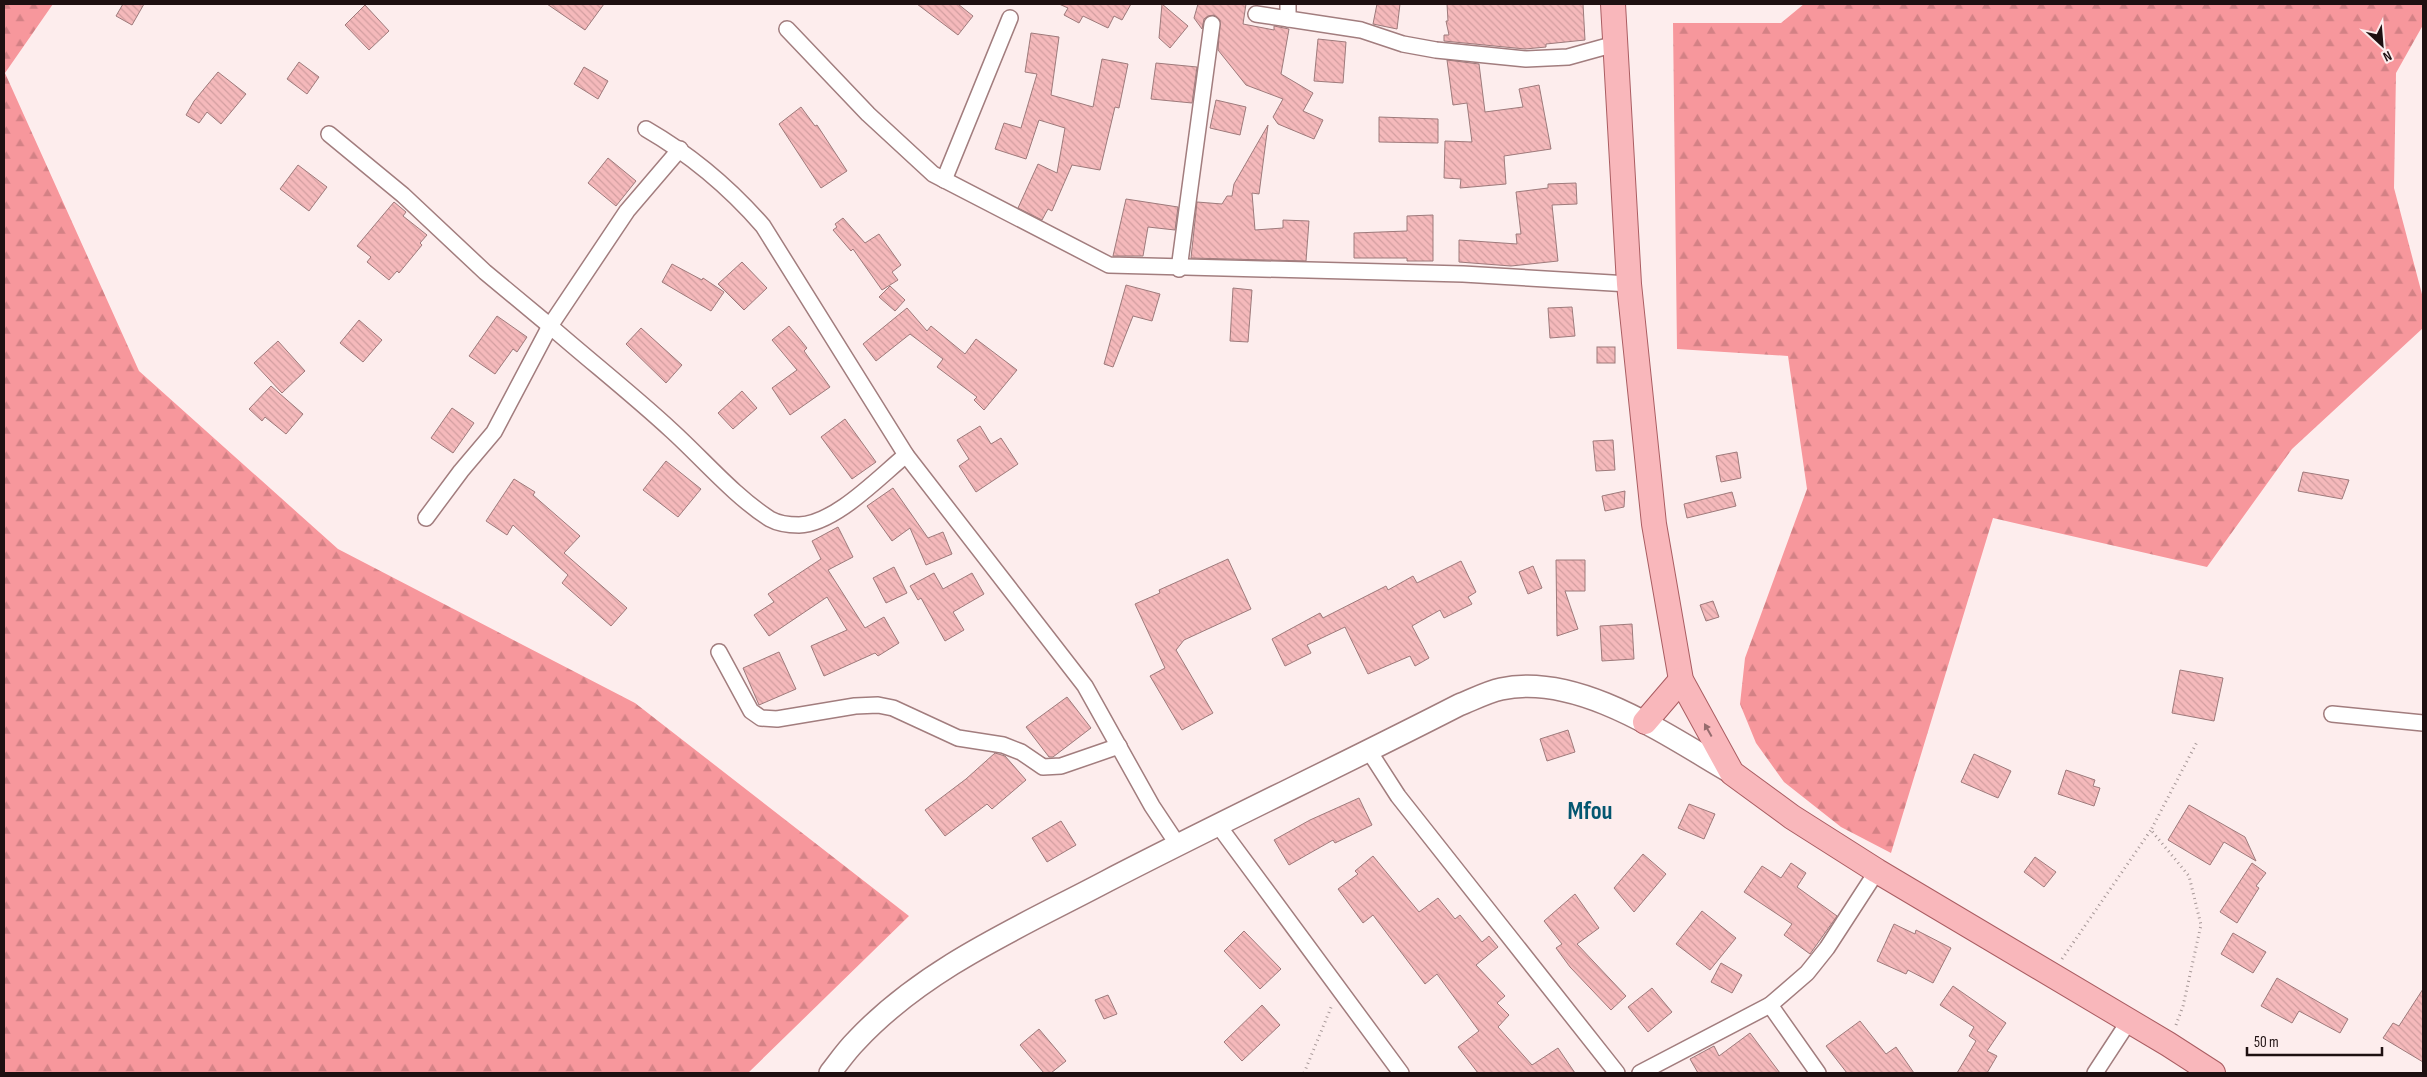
<svg xmlns="http://www.w3.org/2000/svg" width="2427" height="1077" viewBox="0 0 2427 1077" font-family="'Sofia Sans Condensed',sans-serif">
  <defs>
    <pattern id="forest-firs" width="22" height="20" patternUnits="userSpaceOnUse" patternTransform="scale(1.25)"><rect width="22" height="20" fill="#f7979c"/><path d="M5 1l3.5 6h-7zM16 11l3.5 6h-7z" fill="#d38185"/></pattern>
    <pattern id="building-back-hatch" width="6" height="6" patternUnits="userSpaceOnUse" patternTransform="scale(1.25)"><rect width="6" height="6" fill="#f5b9bb"/><path d="M-1 5l2 2M0 0l6 6M5-1l2 2" fill="none" stroke="#d29ea0"/></pattern>
  </defs>
  <rect width="100%" height="100%" fill="#fdeded"/>
  <g fill="url(#forest-firs)">
    <polygon points="4,4 53,4 5,73 139,371 338,549 635,703 909,916 748,1073 4,1073"/>
    <polygon points="1804,4 2423,4 2423,25 2396,73 2394,188 2423,298 2423,328 2292,449 2207,567 1993,518 1891,853 1841,827 1784,782 1756,743 1740,704 1745,658 1807,489 1788,356 1677,349 1673,23 1781,23"/>
  </g>
  <g fill="url(#building-back-hatch)" stroke="#9e7a7b">
    <polygon points="123,4 144,4 132,25 116,16"/>
    <polygon points="547,4 604,4 585,30"/>
    <polygon points="917,4 958,4 973,16 958,35"/>
    <polygon points="1059,4 1131,4 1122,20 1114,16 1108,28 1083,16 1079,23 1064,15 1068,8"/>
    <polygon points="1162,4 1188,26 1170,48 1159,38"/>
    <polygon points="1198,4 1246,4 1243,24 1274,30 1274,26 1289,29 1281,74 1313,93 1303,111 1323,120 1314,139 1278,124 1273,117 1283,99 1246,85 1218,50 1220,20 1214,15 1208,16 1204,19 1202,29 1194,18"/>
    <polygon points="1377,4 1400,4 1397,29 1373,24"/>
    <polygon points="1447,4 1583,4 1585,40 1546,44 1546,47 1525,49 1444,41 1444,35 1449,35 1446,21 1448,21"/>
    <polygon points="365,5 389,31 369,50 345,25"/>
    <polygon points="1031,33 1059,37 1051,95 1093,107 1102,59 1128,64 1119,108 1115,107 1100,170 1072,165 1052,211 1048,209 1042,220 1018,208 1038,164 1057,173 1065,128 1039,120 1026,159 995,149 1004,123 1021,128 1037,74 1025,72"/>
    <polygon points="1318,39 1346,42 1343,83 1314,81"/>
    <polygon points="1447,60 1479,64 1485,112 1523,107 1519,89 1539,85 1551,149 1504,156 1506,184 1460,188 1461,179 1444,178 1445,141 1472,142 1467,103 1453,105"/>
    <polygon points="299,62 319,77 307,94 287,79"/>
    <polygon points="1156,63 1197,67 1192,103 1151,99"/>
    <polygon points="584,67 608,81 598,99 574,84"/>
    <polygon points="218,72 246,94 221,124 207,112 199,123 186,115 194,101"/>
    <polygon points="1216,100 1246,107 1240,135 1210,128"/>
    <polygon points="801,107 815,126 817,125 847,171 821,188 779,124"/>
    <polygon points="1379,117 1438,119 1438,143 1379,142"/>
    <polygon points="1268,125 1259,194 1252,193 1255,230 1283,228 1283,220 1309,221 1306,261 1191,258 1197,202 1222,204 1227,196 1232,196 1234,184"/>
    <polygon points="608,158 636,181 616,206 588,183"/>
    <polygon points="298,165 327,187 309,211 280,189"/>
    <polygon points="1576,183 1577,204 1552,205 1558,261 1511,266 1459,262 1459,240 1517,244 1516,234 1521,234 1516,192 1548,188 1548,184"/>
    <polygon points="1126,199 1178,207 1175,230 1148,227 1143,256 1113,256"/>
    <polygon points="394,202 406,212 403,216 427,235 420,243 422,245 399,273 397,271 389,280 367,262 371,257 357,246"/>
    <polygon points="1433,215 1433,261 1407,261 1407,258 1354,258 1354,233 1407,231 1407,216"/>
    <polygon points="843,218 865,243 879,234 901,265 892,272 898,280 882,290 853,249 851,251 833,230 837,227 835,224"/>
    <polygon points="742,262 767,288 744,310 718,284"/>
    <polygon points="672,264 702,280 703,278 724,292 711,311 662,282"/>
    <polygon points="1126,285 1160,294 1152,321 1133,316 1113,367 1104,364"/>
    <polygon points="890,286 905,300 895,311 879,297"/>
    <polygon points="1233,288 1252,290 1248,342 1230,341"/>
    <polygon points="1572,307 1575,336 1550,338 1548,308"/>
    <polygon points="907,308 927,331 931,326 965,354 976,339 1017,370 984,410 974,400 977,397 937,367 943,359 910,334 876,361 863,344"/>
    <polygon points="497,316 527,337 517,352 513,349 495,374 469,356"/>
    <polygon points="359,320 382,340 363,362 340,343"/>
    <polygon points="789,326 807,348 804,351 830,387 790,415 772,388 797,370 772,340"/>
    <polygon points="641,328 682,365 666,383 626,344"/>
    <polygon points="278,341 305,371 282,393 254,363"/>
    <rect x="1597" y="347" width="18" height="16"/>
    <polygon points="271,386 303,414 286,434 265,417 262,421 249,409"/>
    <polygon points="742,391 757,408 733,429 718,413"/>
    <polygon points="452,408 474,423 453,453 431,438"/>
    <polygon points="845,419 876,462 852,479 821,437"/>
    <polygon points="980,426 991,444 1001,438 1018,464 976,492 959,466 969,459 957,440"/>
    <polygon points="1613,440 1615,470 1596,471 1593,441"/>
    <polygon points="1737,452 1741,478 1721,482 1716,456"/>
    <polygon points="666,461 701,489 678,517 643,490"/>
    <polygon points="2303,472 2349,480 2342,499 2298,491"/>
    <polygon points="514,479 535,492 533,495 580,536 564,553 627,608 611,626 562,583 568,575 513,525 507,535 486,521"/>
    <polygon points="893,488 928,538 943,532 952,554 926,565 910,528 892,541 867,506"/>
    <polygon points="1625,491 1624,507 1605,511 1602,496"/>
    <polygon points="1732,492 1736,506 1687,518 1684,504"/>
    <polygon points="838,527 853,557 828,570 865,628 884,617 899,643 878,656 875,653 824,676 811,646 847,630 827,597 769,636 754,615 774,602 768,594 821,559 812,541"/>
    <polygon points="1228,559 1251,609 1184,640 1176,650 1213,713 1182,730 1150,676 1165,668 1135,604 1160,593 1159,590"/>
    <polygon points="1556,560 1585,560 1585,591 1565,591 1578,629 1557,636"/>
    <polygon points="1461,561 1476,592 1468,597 1472,604 1444,618 1440,610 1412,626 1429,658 1415,666 1410,656 1368,674 1345,627 1307,645 1311,653 1285,666 1272,639 1320,613 1323,618 1386,586 1388,590 1413,576 1417,583"/>
    <polygon points="1533,566 1542,588 1528,594 1519,572"/>
    <polygon points="894,567 907,593 886,603 873,578"/>
    <polygon points="934,573 943,589 972,573 984,594 953,612 964,630 945,641 921,598 918,600 910,586"/>
    <polygon points="1713,601 1719,617 1706,621 1700,605"/>
    <polygon points="1632,624 1634,659 1602,661 1600,626"/>
    <polygon points="779,652 796,689 759,705 743,668"/>
    <polygon points="2180,670 2223,678 2214,721 2172,713"/>
    <polygon points="1067,697 1091,728 1053,757 1049,757 1026,727"/>
    <polygon points="1568,730 1575,752 1547,761 1540,739"/>
    <polygon points="995,753 1005,756 1026,780 992,809 987,804 945,836 925,810 966,779"/>
    <polygon points="1974,754 2011,771 1998,798 1961,782"/>
    <polygon points="2066,770 2095,780 2093,786 2100,788 2094,806 2058,794"/>
    <polygon points="1359,798 1372,825 1335,843 1333,840 1289,865 1274,840 1310,820"/>
    <polygon points="1689,804 1715,814 1704,839 1678,828"/>
    <polygon points="2189,805 2245,837 2256,861 2224,842 2210,865 2168,840"/>
    <polygon points="1061,821 1076,845 1047,862 1032,838"/>
    <polygon points="1643,854 1666,874 1634,912 1614,888"/>
    <polygon points="1373,856 1419,912 1438,898 1455,919 1460,915 1482,942 1489,936 1498,947 1476,965 1505,996 1497,1003 1509,1015 1498,1027 1532,1065 1558,1048 1575,1073 1478,1073 1458,1047 1479,1031 1437,974 1425,984 1373,915 1363,923 1338,889 1358,874 1355,871"/>
    <polygon points="2035,857 2056,872 2044,887 2024,872"/>
    <polygon points="1791,863 1806,873 1797,887 1837,916 1810,954 1784,935 1792,924 1744,892 1762,866 1781,878"/>
    <polygon points="2252,863 2266,873 2256,886 2259,888 2237,923 2220,912"/>
    <polygon points="1575,894 1599,928 1577,944 1626,996 1611,1010 1570,967 1556,948 1562,944 1544,921"/>
    <polygon points="1702,911 1736,938 1710,970 1676,944"/>
    <polygon points="1894,924 1915,934 1916,930 1951,948 1933,983 1908,970 1906,974 1877,961"/>
    <polygon points="1244,931 1281,969 1260,989 1224,951"/>
    <polygon points="2233,933 2266,952 2253,973 2221,954"/>
    <polygon points="1721,963 1742,975 1732,993 1711,982"/>
    <polygon points="2277,978 2348,1019 2340,1033 2299,1011 2292,1023 2261,1006"/>
    <polygon points="1953,986 2006,1023 1987,1051 1997,1056 1987,1073 1957,1073 1976,1041 1969,1036 1974,1027 1940,1005"/>
    <polygon points="1652,988 1672,1012 1648,1032 1628,1007"/>
    <polygon points="2423,989 2423,1062 2383,1038 2393,1023 2399,1026"/>
    <polygon points="1108,995 1117,1014 1104,1019 1095,1000"/>
    <polygon points="1262,1005 1280,1025 1242,1061 1224,1042"/>
    <polygon points="1860,1021 1886,1054 1896,1047 1914,1073 1847,1073 1826,1046"/>
    <polygon points="1039,1029 1066,1061 1051,1073 1044,1073 1020,1045"/>
    <polygon points="1750,1033 1780,1073 1698,1073 1690,1059 1714,1046 1719,1056"/>
  </g>
  <g fill="none" stroke-linecap="round" stroke-linejoin="round">
    <g stroke="#a27d7e" stroke-width="18">
      <g id="street">
        <polyline points="1288,4 1288,19"/>
        <polyline points="1256,14 1361,30 1403,44 1436,50 1526,59 1568,57 1615,44"/>
        <polyline points="787,29 868,114 933,174 1109,265 1463,274 1629,284"/>
        <path d="M646,129C691,155 729,187 763,226L906,455L1085,686L1152,806L1178,845"/>
        <polyline points="329,134 403,195 485,272 550,326 627,211 680,149"/>
        <polyline points="944,180 1010,18"/>
        <polyline points="1179,269 1212,24"/>
        <path d="M426,518L461,471L494,432L550,326C590,361 632,394 671,430C703,459 734,496 770,519C779,524 789,525 799,525C835,524 879,477 906,455"/>
        <polyline points="719,652 751,711 761,718 777,719 855,706 878,705 893,708 958,738 1003,745 1021,752 1043,767 1061,766 1119,746"/>
        <polyline points="2332,714 2423,723"/>
        <polyline points="1369,751 1398,796 1617,1073"/>
        <polyline points="1218,825 1401,1073"/>
        <polyline points="1770,1005 1818,1073"/>
        <polyline points="1640,1073 1770,1005 1807,973 1827,948 1877,871"/>
        <polyline points="2095,1073 2129,1021"/>
      </g>
    </g>
    <g stroke="#a27d7e" stroke-width="24">
      <path id="secondary" d="M830,1073C838,1063 846,1051 856,1041C924,968 1020,927 1107,881C1223,821 1342,765 1459,705C1472,700 1487,692 1501,689C1578,672 1668,736 1732,773"/>
    </g>
    <g stroke="#aa5d62" stroke-width="26">
      <g id="primary">
        <polyline points="1613,4 1629,284 1654,524 1681,680 1732,773 1792,817 1877,871 2168,1044 2213,1073"/>
        <polyline points="1645,722 1681,680"/>
      </g>
    </g>
    <g stroke="#a59696" stroke-width="3" stroke-dasharray="1 4" stroke-linecap="butt">
      <polyline points="2062,959 2151,830"/>
      <polyline points="2176,1025 2183,1006 2201,925 2189,876 2151,830 2197,742"/>
      <polyline points="1304,1073 1332,1005"/>
    </g>
    <use href="#street" stroke="#fff" stroke-width="15"/>
    <use href="#secondary" stroke="#fff" stroke-width="21"/>
    <use href="#primary" stroke="#f9b7bb" stroke-width="24"/>
  </g>
  <defs><path id="oneway-solid" d="M-6-.8H1V-3.2L6.5 0L1 3.2V.8H-6Z" transform="scale(1.25)"/></defs>
  <use fill="#966c6e" href="#oneway-solid" transform="translate(1708 730) rotate(-119)"/>
  <g text-anchor="middle" stroke-width="5" stroke-linejoin="round" paint-order="stroke">
    <g font-size="25" font-weight="bold" fill="#045670" stroke="#fdeded">
      <text x="1590" y="819">Mfou</text>
    </g>
  </g>
  <rect width="2427" height="1077" fill="none" stroke="#1e1011" stroke-width="10"/>
  <g transform="translate(2382 45) rotate(154)" stroke="#fdeded" stroke-width="4" paint-order="stroke">
  <path d="M0-4L9 19L0 12L-9 19Z" fill="#1e1011"/>
  <text y="-8" font-size="14" font-weight="bold" text-anchor="middle" fill="#1e1011">N</text>
  </g>
  <path d="M2247 1047v8h135v-8" fill="none" stroke="#1e1011" stroke-width="2.5"/>
  <text x="2254" y="1047" font-size="15" fill="#1e1011" stroke="#fdeded" stroke-width="4" paint-order="stroke">50 m</text>
</svg>
